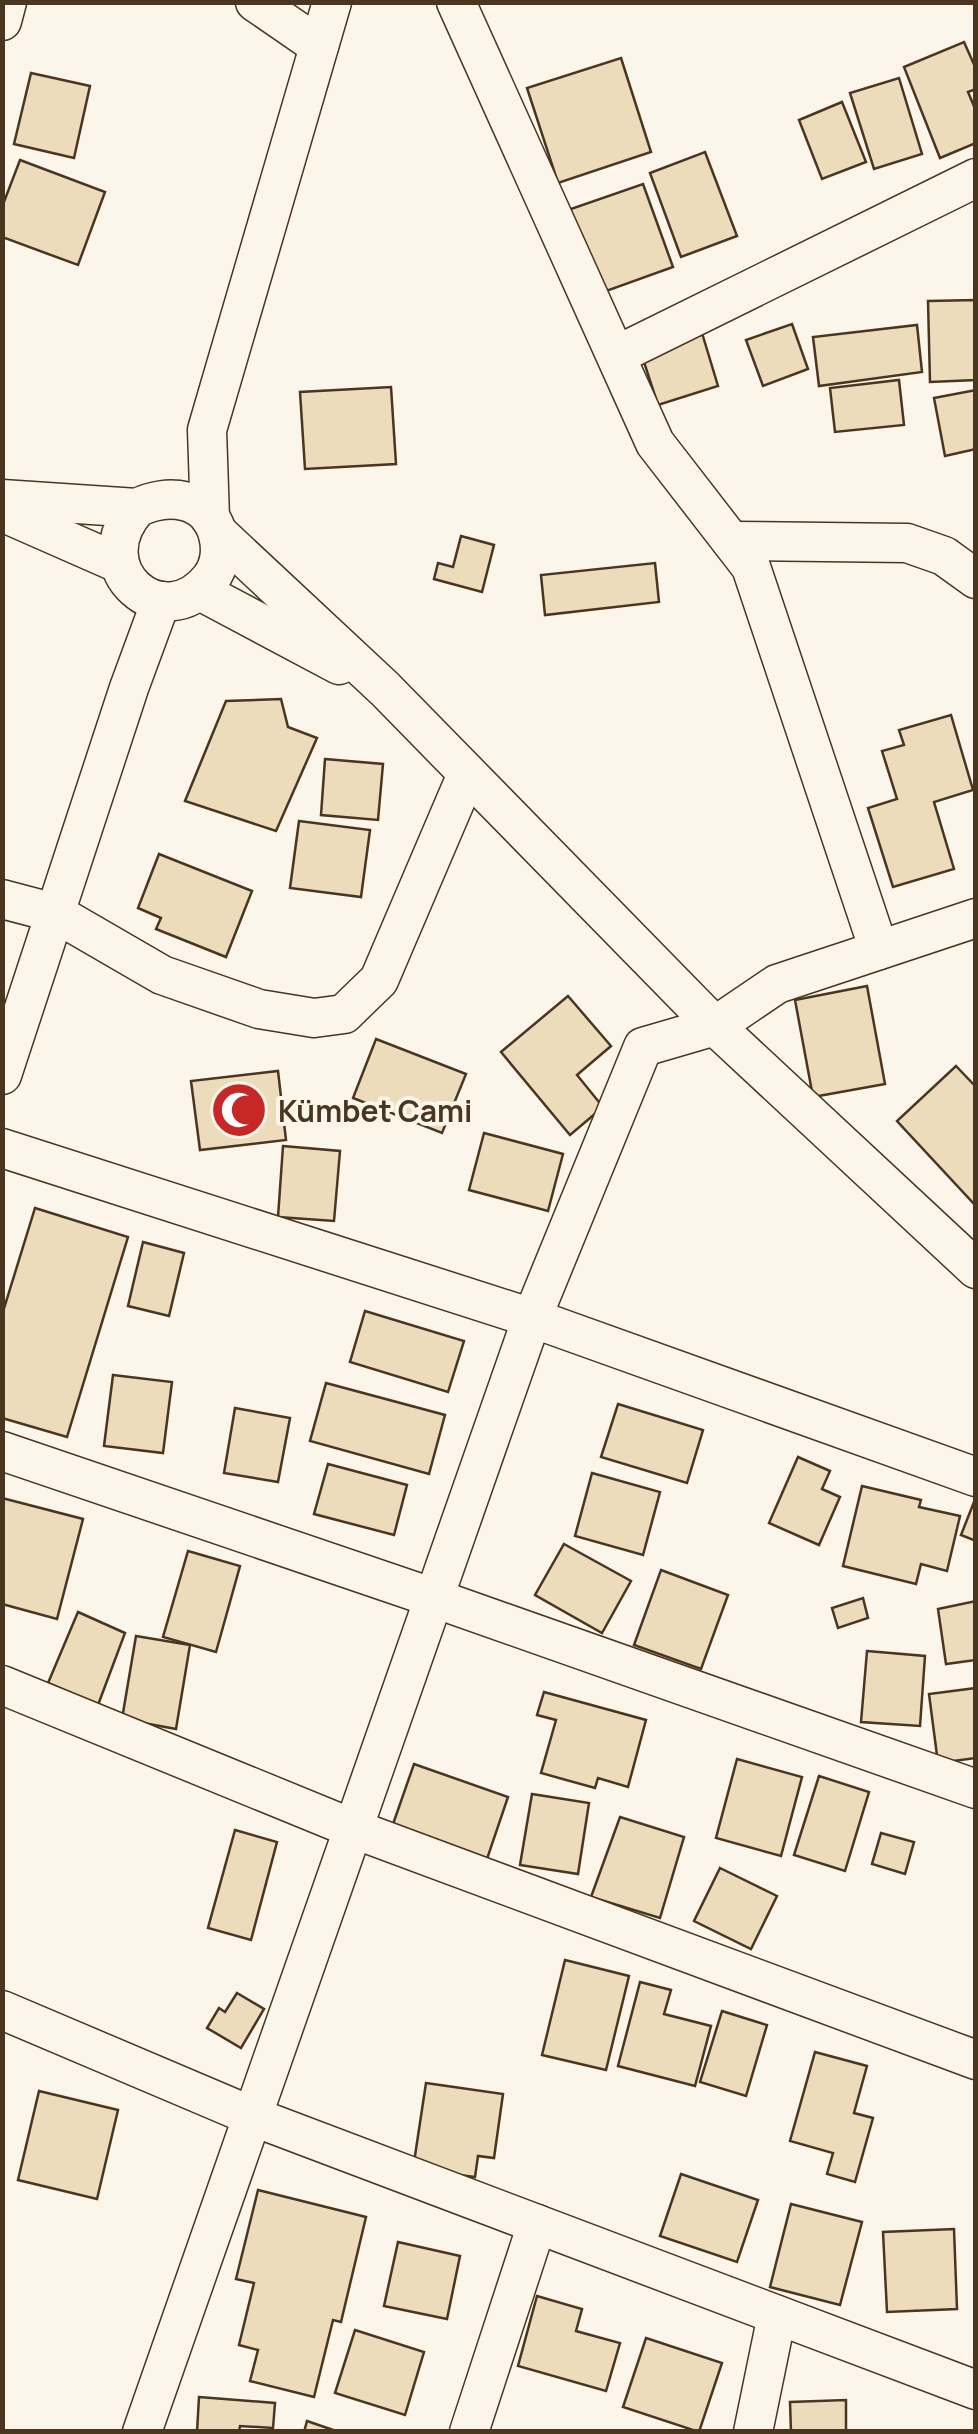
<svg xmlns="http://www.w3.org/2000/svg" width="978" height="2434" font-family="Manrope,sans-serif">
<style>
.building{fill:#ecdcbc;stroke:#4a3520;stroke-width:2.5}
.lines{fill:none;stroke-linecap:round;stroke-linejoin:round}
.minor-casing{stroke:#4a3520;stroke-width:41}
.minor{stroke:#fbf6e9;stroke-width:38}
.labels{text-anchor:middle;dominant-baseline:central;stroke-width:8;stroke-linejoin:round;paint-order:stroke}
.poi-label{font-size:30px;font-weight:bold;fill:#4a3520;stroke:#fbf6e9;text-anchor:start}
</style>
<rect width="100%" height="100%" fill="#fbf6e9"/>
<g class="building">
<polygon points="964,42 976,69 976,89 968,92 976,111 976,143 940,158 904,67"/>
<polygon points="621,58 651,152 558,183 527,88"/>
<polygon points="31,73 90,86 74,158 14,144"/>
<polygon points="899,78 922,154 874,169 850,93"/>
<polygon points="842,102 866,162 822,179 799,120"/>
<polygon points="705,152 737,236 681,257 650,173"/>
<polygon points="20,160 105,192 78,265 2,237 2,207"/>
<polygon points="643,184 673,267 598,294 568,210"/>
<polygon points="976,300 976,380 930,382 928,301"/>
<polygon points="792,324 808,369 763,386 746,340"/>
<polygon points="917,325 922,372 819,386 813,337"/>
<polygon points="702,333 718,386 658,405 641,353"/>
<polygon points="899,380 904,425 835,432 830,388"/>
<polygon points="391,387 396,464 305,469 300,392"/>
<polygon points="976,390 976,449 945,456 934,398"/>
<polygon points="461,536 494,545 482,592 434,579 438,563 453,567"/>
<polygon points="655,563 659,602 545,615 541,575"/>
<polygon points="281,699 288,727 317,738 276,831 185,801 226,701"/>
<polygon points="951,715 973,790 934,802 954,869 893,887 868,808 897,799 882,751 904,745 899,730"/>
<polygon points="325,759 383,764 378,820 321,815"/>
<polygon points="299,821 370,830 361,897 290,888"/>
<polygon points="159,854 252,891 226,957 156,929 161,918 138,908"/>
<polygon points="867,986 885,1084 813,1097 795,1000"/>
<polygon points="568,996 611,1046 577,1075 603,1107 570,1135 501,1052"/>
<polygon points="376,1039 466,1074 442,1133 353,1098"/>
<polygon points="956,1066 976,1087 976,1206 897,1121"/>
<polygon points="278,1071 286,1140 200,1150 191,1081"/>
<polygon points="484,1133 563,1154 548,1211 469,1190"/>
<polygon points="283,1146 340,1151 334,1221 278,1217"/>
<polygon points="35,1208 128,1237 67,1437 2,1418 2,1315"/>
<polygon points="143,1242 184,1253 169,1316 128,1306"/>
<polygon points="365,1311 464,1341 448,1392 350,1362"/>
<polygon points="113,1375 172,1382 163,1453 104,1446"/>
<polygon points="326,1383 445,1415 429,1474 310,1441"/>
<polygon points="618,1404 703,1430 687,1483 601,1457"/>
<polygon points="235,1408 290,1418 278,1482 224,1473"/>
<polygon points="798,1457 830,1471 822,1489 840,1497 819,1545 769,1523"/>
<polygon points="328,1464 407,1485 394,1535 314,1514"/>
<polygon points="592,1473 660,1492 643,1555 575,1536"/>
<polygon points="862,1486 921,1500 919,1507 960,1516 947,1571 921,1564 916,1584 843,1566"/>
<polygon points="2,1498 83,1519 57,1619 2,1604"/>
<polygon points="974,1502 976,1502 976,1541 961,1535"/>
<polygon points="564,1544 631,1581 602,1633 535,1595"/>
<polygon points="188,1551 240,1566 216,1652 163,1637"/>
<polygon points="661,1570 728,1595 701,1669 634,1645"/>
<polygon points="863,1598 868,1618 838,1628 832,1608"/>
<polygon points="976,1601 976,1660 946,1664 938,1609"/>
<polygon points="78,1612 125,1633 98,1705 48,1683"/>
<polygon points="136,1636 190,1645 176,1729 122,1719"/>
<polygon points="867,1651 925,1656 920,1726 861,1722"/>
<polygon points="976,1688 976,1758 938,1763 929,1694"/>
<polygon points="544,1692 646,1720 628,1787 598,1778 595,1788 541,1773 556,1720 537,1715"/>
<polygon points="737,1759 802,1777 781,1856 716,1838"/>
<polygon points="414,1764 508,1797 487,1859 392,1827"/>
<polygon points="819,1776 869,1792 845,1871 794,1855"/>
<polygon points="532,1794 589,1803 578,1874 520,1865"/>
<polygon points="620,1817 684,1837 660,1918 591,1897"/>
<polygon points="235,1830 277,1842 251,1940 208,1928"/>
<polygon points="881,1833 914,1842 905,1874 872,1864"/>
<polygon points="720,1868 777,1896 751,1949 694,1921"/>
<polygon points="565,1960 629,1976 606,2070 542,2055"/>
<polygon points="640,1982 671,1990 664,2014 711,2026 695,2086 618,2066"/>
<polygon points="237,1993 264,2009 241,2048 207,2028 219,2008 225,2012"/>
<polygon points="722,2011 767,2025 746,2096 700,2082"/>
<polygon points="815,2052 867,2066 854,2113 873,2118 855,2182 827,2174 833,2153 790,2141"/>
<polygon points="426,2083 503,2094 494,2158 478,2156 475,2177 413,2169"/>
<polygon points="39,2091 118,2110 97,2199 18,2180"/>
<polygon points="681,2174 758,2200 737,2262 660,2236"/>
<polygon points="258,2190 366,2217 341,2322 333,2320 314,2397 250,2381 258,2350 239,2345 254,2283 236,2279"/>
<polygon points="791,2204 862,2222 840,2305 770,2287"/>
<polygon points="954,2229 957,2309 887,2312 883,2232"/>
<polygon points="398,2242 460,2256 447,2319 384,2306"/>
<polygon points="537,2296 582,2309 576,2331 620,2343 606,2391 518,2366"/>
<polygon points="355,2330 424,2352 405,2415 335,2393"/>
<polygon points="646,2338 722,2363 699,2432 623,2407"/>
<polygon points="199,2397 275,2403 273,2428 240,2426 239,2432 197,2432"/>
<polygon points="846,2400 846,2432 791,2432 790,2402"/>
<polygon points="307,2421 339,2432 304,2432"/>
</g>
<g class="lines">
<g class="minor-casing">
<g id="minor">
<polyline points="255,2 319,46"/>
<polyline points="456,2 655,443 751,567 879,950"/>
<polyline points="2,21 7,2"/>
<polyline points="617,355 976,178"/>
<path d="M 2,499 L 137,508 C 167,493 208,496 218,535 C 222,550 220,567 210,579 C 163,638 82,569 137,508"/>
<polyline points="2,512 118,563"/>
<polyline points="210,518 207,430 332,2"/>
<polyline points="218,533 385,689 715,1026 976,1269"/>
<polyline points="731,541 907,543 944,556 976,579"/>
<polyline points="200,591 339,665"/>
<polyline points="2,899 55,913 162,975 259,1009 314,1018 344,1014 379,980 467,774"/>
<polyline points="2,1075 129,688 161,601"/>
<polyline points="2,1148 532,1318 976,1477"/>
<polyline points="2,1451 434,1598 976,1789"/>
<polyline points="2,1685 354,1829 976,2060"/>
<polyline points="2,2010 254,2117 976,2390"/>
<polyline points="142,2432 532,1318 643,1047 715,1026 777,984 976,918"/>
<polyline points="469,2432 537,2224"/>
<polyline points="753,2432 777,2315"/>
</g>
</g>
<use href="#minor" class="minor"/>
</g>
<defs>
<g id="mosque-disc" transform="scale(2.875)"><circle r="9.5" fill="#c62828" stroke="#fbf6e9"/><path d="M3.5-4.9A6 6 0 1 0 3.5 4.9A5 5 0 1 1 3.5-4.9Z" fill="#fff"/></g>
</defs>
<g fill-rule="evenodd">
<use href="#mosque-disc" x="239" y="1110"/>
</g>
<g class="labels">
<g class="poi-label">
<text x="278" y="1110">Kümbet Cami</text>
</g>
</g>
<rect width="978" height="2434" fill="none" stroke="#4a3520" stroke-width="10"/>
</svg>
